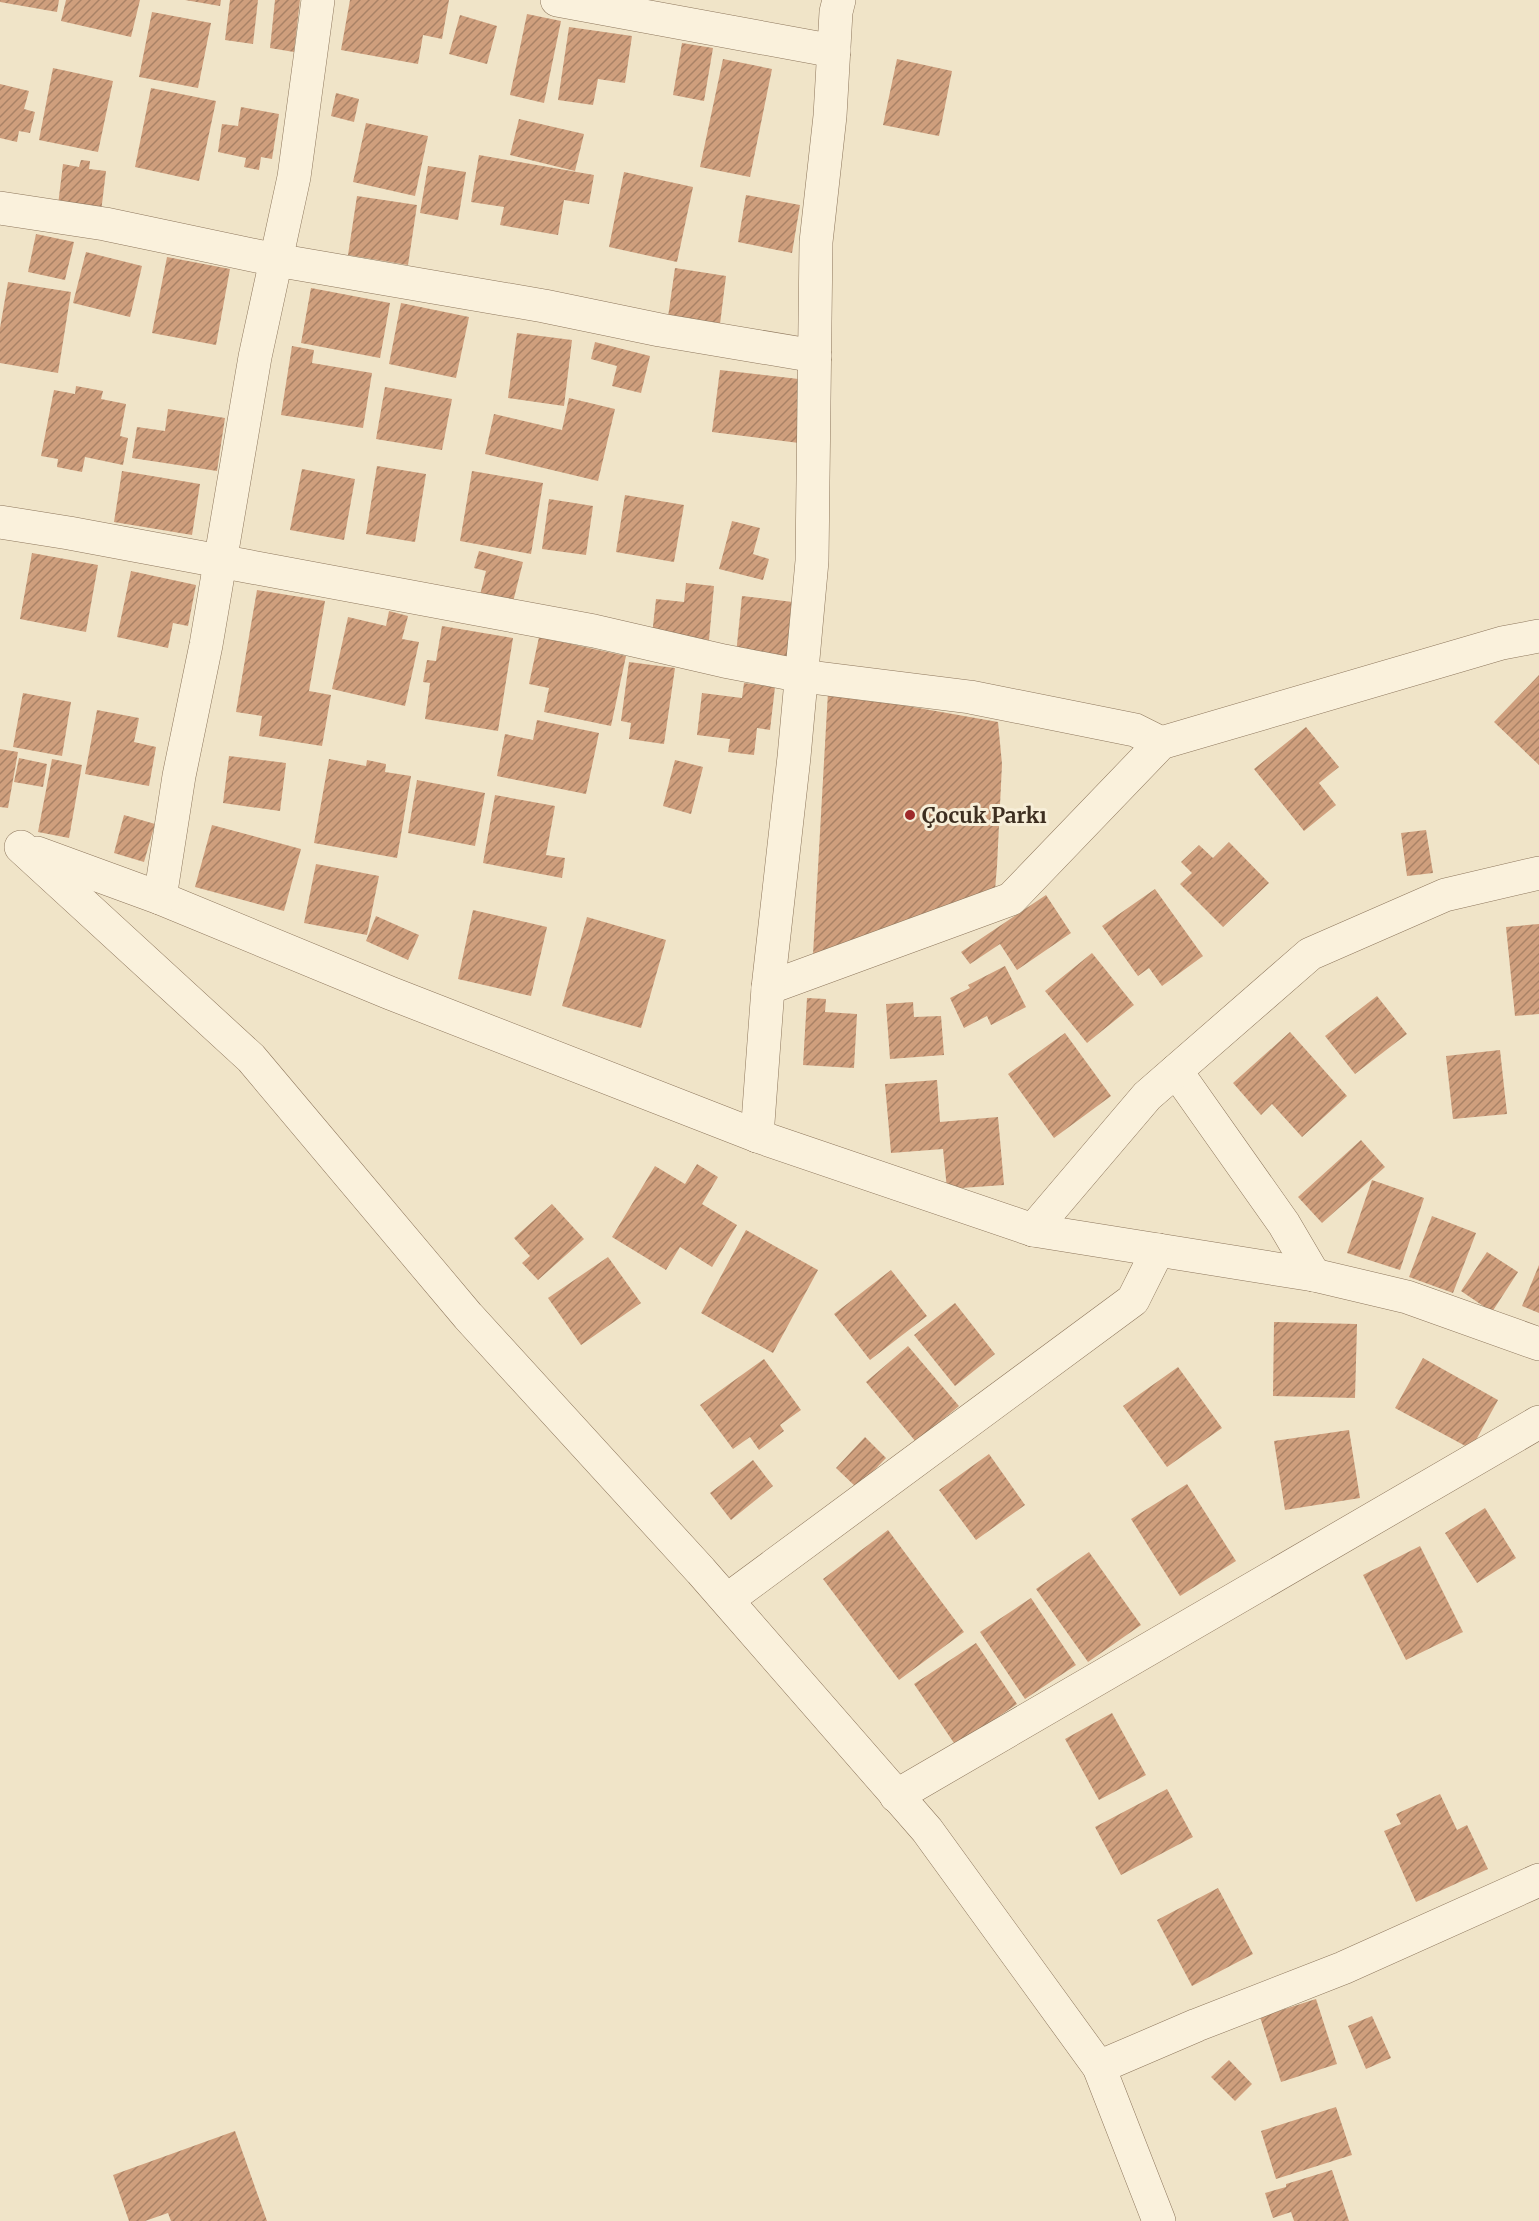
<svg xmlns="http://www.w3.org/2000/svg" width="1539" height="2221" font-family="Merriweather,serif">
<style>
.building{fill:url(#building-hatch)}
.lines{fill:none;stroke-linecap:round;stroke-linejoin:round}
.minor-casing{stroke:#8d765c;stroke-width:34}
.minor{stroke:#faf1dc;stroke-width:33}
.poi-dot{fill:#9e2a2b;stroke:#f7eed8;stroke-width:2}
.labels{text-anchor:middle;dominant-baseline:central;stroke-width:6;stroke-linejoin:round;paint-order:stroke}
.poi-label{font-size:21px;font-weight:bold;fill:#3d2e20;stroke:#f7eed8;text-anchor:start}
</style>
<defs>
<pattern id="building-hatch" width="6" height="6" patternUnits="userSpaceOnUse" patternTransform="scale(1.5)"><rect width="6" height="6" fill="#cf9f7d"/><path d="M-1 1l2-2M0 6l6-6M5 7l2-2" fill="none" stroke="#a98266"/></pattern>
</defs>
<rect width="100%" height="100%" fill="#f0e4c8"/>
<g class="building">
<polygon points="0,0 59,0 57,12 0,2"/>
<polygon points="66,0 140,0 131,37 61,21"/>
<polygon points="185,0 221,0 220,6"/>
<polygon points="230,0 258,0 253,44 225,40"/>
<polygon points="275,0 300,0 294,52 270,48"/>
<polygon points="350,0 449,0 442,39 423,35 418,64 341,50"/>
<polygon points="152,12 211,23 198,88 139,77"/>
<polygon points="527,14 561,21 544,103 510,95"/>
<polygon points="460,15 497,26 487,64 449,54"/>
<polygon points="569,27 632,36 625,83 598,79 593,105 558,100"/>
<polygon points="682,43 713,48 704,101 673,95"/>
<polygon points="723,59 772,69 750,177 700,167"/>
<polygon points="897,59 952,71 939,136 883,125"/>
<polygon points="53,68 113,81 98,152 39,140"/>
<polygon points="0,84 29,91 24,109 35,112 30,133 19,131 17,142 0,138"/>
<polygon points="151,88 216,101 199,181 135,167"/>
<polygon points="336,93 359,99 354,122 331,116"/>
<polygon points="241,107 279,114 272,159 261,157 259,170 244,167 246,158 218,152 222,124 238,126"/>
<polygon points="519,119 584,134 575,171 510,155"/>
<polygon points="366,123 428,136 415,196 353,182"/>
<polygon points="479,155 594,175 589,204 564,200 558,235 500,225 504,207 471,202"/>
<polygon points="81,160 90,161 89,169 106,171 101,212 58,205 63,164 79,167"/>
<polygon points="428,166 466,172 458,220 420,213"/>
<polygon points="624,172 693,187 677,262 609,247"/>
<polygon points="746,195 800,205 792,253 738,242"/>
<polygon points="357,196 417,205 408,265 348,255"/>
<polygon points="36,234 74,242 65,280 28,272"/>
<polygon points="86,252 142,266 130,317 73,303"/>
<polygon points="167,257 230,269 216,345 152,333"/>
<polygon points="675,268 726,276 719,332 667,324"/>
<polygon points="8,282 71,292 58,373 0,363 0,328"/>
<polygon points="311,288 390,303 380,358 301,343"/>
<polygon points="401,303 469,317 456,378 389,364"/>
<polygon points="517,333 572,340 564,406 508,398"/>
<polygon points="595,342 650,356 641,393 612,386 617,366 591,359"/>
<polygon points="292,346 314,350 312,363 372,373 363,428 281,415"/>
<polygon points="720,370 807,380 799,443 712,432"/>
<polygon points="76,386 103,391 101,399 126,404 120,436 128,438 123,465 85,457 82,472 57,467 58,459 41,456 54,390 75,394"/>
<polygon points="385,387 452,399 442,450 376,439"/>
<polygon points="569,398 615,409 598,481 485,454 494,414 562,430"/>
<polygon points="168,409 225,418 217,471 132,458 137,427 165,431"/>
<polygon points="377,466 426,474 415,542 366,534"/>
<polygon points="302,469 355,479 344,540 290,530"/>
<polygon points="122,471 200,484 192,535 114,522"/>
<polygon points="472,471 543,483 531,554 460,541"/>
<polygon points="625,495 684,505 674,562 616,552"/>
<polygon points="549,499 593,506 586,555 542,549"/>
<polygon points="732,521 760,528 753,554 769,559 763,580 719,569"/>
<polygon points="479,551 523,562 513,602 480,595 486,571 474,568"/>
<polygon points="32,553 98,565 86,632 20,619"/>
<polygon points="131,571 196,585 188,626 173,623 168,648 117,637"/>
<polygon points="686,583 714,586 709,640 652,635 656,599 684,602"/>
<polygon points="257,590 325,601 309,691 331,695 322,746 259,736 262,716 236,712"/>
<polygon points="742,596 801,603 795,660 736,654"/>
<polygon points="389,611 408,616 402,639 419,642 405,706 332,689 348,617 386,626"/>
<polygon points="442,626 513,638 498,731 425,719 430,683 423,682 427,660 436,661"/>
<polygon points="539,637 626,656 611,726 544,712 549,688 529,684"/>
<polygon points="629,662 675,668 664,744 629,739 631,723 621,721"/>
<polygon points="1539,675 1539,765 1494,722"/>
<polygon points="744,683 775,687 770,730 757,728 754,755 728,752 730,739 697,735 702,693 742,698"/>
<polygon points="828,692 998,722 1002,764 997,866 995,890 813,955"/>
<polygon points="23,693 71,702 62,756 13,747"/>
<polygon points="97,710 139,718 134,742 156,747 149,786 85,774"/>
<polygon points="537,720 599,733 586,794 497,776 505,734 533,740"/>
<polygon points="1306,727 1339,767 1319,783 1336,805 1304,831 1254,769"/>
<polygon points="0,749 18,752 8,808 0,807"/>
<polygon points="229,756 286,763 280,811 223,803"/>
<polygon points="19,758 47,764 43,787 14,782"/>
<polygon points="52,759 82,765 69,838 38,832"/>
<polygon points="329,759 366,766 367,760 386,764 385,772 411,776 397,858 314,843"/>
<polygon points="675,760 703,767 691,814 663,806"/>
<polygon points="417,780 485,793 475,846 408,833"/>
<polygon points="495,795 555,806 546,855 565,858 562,878 483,863"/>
<polygon points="124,815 155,824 144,862 114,853"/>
<polygon points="212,825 301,849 284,911 195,887"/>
<polygon points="1426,830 1433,873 1407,876 1401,833"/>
<polygon points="1229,842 1269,883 1223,927 1180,884 1192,873 1181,862 1199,845 1213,858"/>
<polygon points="316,864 379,876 367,935 304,923"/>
<polygon points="1155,889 1203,956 1162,986 1149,968 1138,976 1102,926"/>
<polygon points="1046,895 1071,933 1017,970 1000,944 970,964 961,952"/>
<polygon points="473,910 547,927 531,996 458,979"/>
<polygon points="376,916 419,935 408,960 366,941"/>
<polygon points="587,917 666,940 641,1028 562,1006"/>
<polygon points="1539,924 1539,1014 1515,1016 1506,927"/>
<polygon points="1092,953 1134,1005 1087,1043 1045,991"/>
<polygon points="1005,966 1026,1007 991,1025 987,1016 964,1028 950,998 970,988 968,985"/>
<polygon points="1377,996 1407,1034 1355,1074 1325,1036"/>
<polygon points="807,998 826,999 825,1012 857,1014 854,1068 803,1065"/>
<polygon points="913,1002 914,1017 941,1016 944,1055 890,1059 886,1004"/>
<polygon points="1290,1032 1347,1096 1302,1137 1272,1104 1261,1115 1233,1083"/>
<polygon points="1065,1033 1111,1096 1054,1138 1008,1074"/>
<polygon points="1500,1050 1507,1114 1453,1119 1446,1056"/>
<polygon points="937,1080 940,1122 998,1117 1004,1185 947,1189 943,1149 891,1153 885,1084"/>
<polygon points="1361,1140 1385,1167 1322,1223 1298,1197"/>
<polygon points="697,1164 718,1177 702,1204 737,1225 712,1267 680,1247 666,1270 612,1237 655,1166 685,1184"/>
<polygon points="1372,1180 1424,1198 1400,1270 1347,1253"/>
<polygon points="552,1204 584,1239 538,1280 522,1263 530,1256 514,1238"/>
<polygon points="1432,1216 1476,1233 1453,1293 1409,1277"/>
<polygon points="746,1230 818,1270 773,1353 701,1313"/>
<polygon points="1487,1252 1518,1272 1492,1312 1461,1291"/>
<polygon points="608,1257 641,1303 581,1345 548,1298"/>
<polygon points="1539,1265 1539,1313 1522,1306"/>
<polygon points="891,1270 927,1316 870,1360 834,1314"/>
<polygon points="955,1303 995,1354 955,1386 914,1335"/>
<polygon points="1274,1322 1357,1324 1355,1398 1273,1396"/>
<polygon points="908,1346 959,1406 916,1442 866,1382"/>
<polygon points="1423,1358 1498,1400 1471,1449 1395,1408"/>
<polygon points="764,1359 801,1410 780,1425 784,1431 759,1450 750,1437 733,1449 700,1405"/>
<polygon points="1178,1367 1222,1428 1167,1467 1123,1406"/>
<polygon points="1349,1430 1360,1498 1285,1510 1274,1441"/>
<polygon points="865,1437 886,1458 857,1488 836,1468"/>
<polygon points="989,1454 1025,1505 976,1540 939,1490"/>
<polygon points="753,1460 773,1486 731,1520 710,1493"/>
<polygon points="1187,1484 1236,1561 1180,1596 1131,1519"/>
<polygon points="1485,1508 1516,1558 1477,1583 1445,1533"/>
<polygon points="888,1530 964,1632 899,1680 823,1579"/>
<polygon points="1420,1546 1463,1632 1406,1660 1363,1575"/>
<polygon points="1089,1552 1141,1625 1088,1662 1036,1589"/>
<polygon points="1031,1598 1076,1665 1025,1699 980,1632"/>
<polygon points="976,1643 1017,1704 956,1746 914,1684"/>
<polygon points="1112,1713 1146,1775 1099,1800 1065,1739"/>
<polygon points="1167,1789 1193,1837 1121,1875 1095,1827"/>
<polygon points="1440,1794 1457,1830 1467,1825 1488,1869 1416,1902 1384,1831 1401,1824 1396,1814"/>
<polygon points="1218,1888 1253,1954 1192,1986 1157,1920"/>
<polygon points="1316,1999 1337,2064 1281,2082 1260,2017"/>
<polygon points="1372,2016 1391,2058 1366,2069 1348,2026"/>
<polygon points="1229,2060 1252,2084 1235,2101 1211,2077"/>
<polygon points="1336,2107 1352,2155 1276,2179 1261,2131"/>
<polygon points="235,2131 267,2221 171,2221 168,2213 145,2221 129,2221 113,2175"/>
<polygon points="1332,2170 1349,2221 1294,2221 1291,2212 1273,2218 1265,2193 1286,2187 1286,2184"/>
</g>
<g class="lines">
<g class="minor-casing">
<g id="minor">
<polyline points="557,0 834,51"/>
<polyline points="0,208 105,224 276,260 544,306 660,330 815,356"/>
<polyline points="0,522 69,533 594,631 724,661 802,676 970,697 1135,730 1161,743"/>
<polyline points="21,847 251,1058 468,1316 701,1571 927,1830 1099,2067 1159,2221"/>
<polyline points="37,853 160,898 390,993 757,1136 1033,1230 1314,1275 1407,1297 1539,1344"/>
<polyline points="160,898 179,776 206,645 255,357 294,177 318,0"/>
<polyline points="768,988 1011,899 1161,743 1502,643 1539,636"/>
<polyline points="1176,1071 1284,1224 1314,1275"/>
<polyline points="757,1136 768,988 794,757 812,561 816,242 830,116 836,12 839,0"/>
<polyline points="1033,1230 1147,1096 1310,954 1445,895 1539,873"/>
<polyline points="727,1600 1133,1300 1158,1250"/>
<polyline points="896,1796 1539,1422"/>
<polyline points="1099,2067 1197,2025 1343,1968 1539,1880"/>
</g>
</g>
<use href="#minor" class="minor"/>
</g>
<circle class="poi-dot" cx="910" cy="815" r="6"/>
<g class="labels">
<g class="poi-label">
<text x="922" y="815">Çocuk Parkı</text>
</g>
</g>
</svg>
